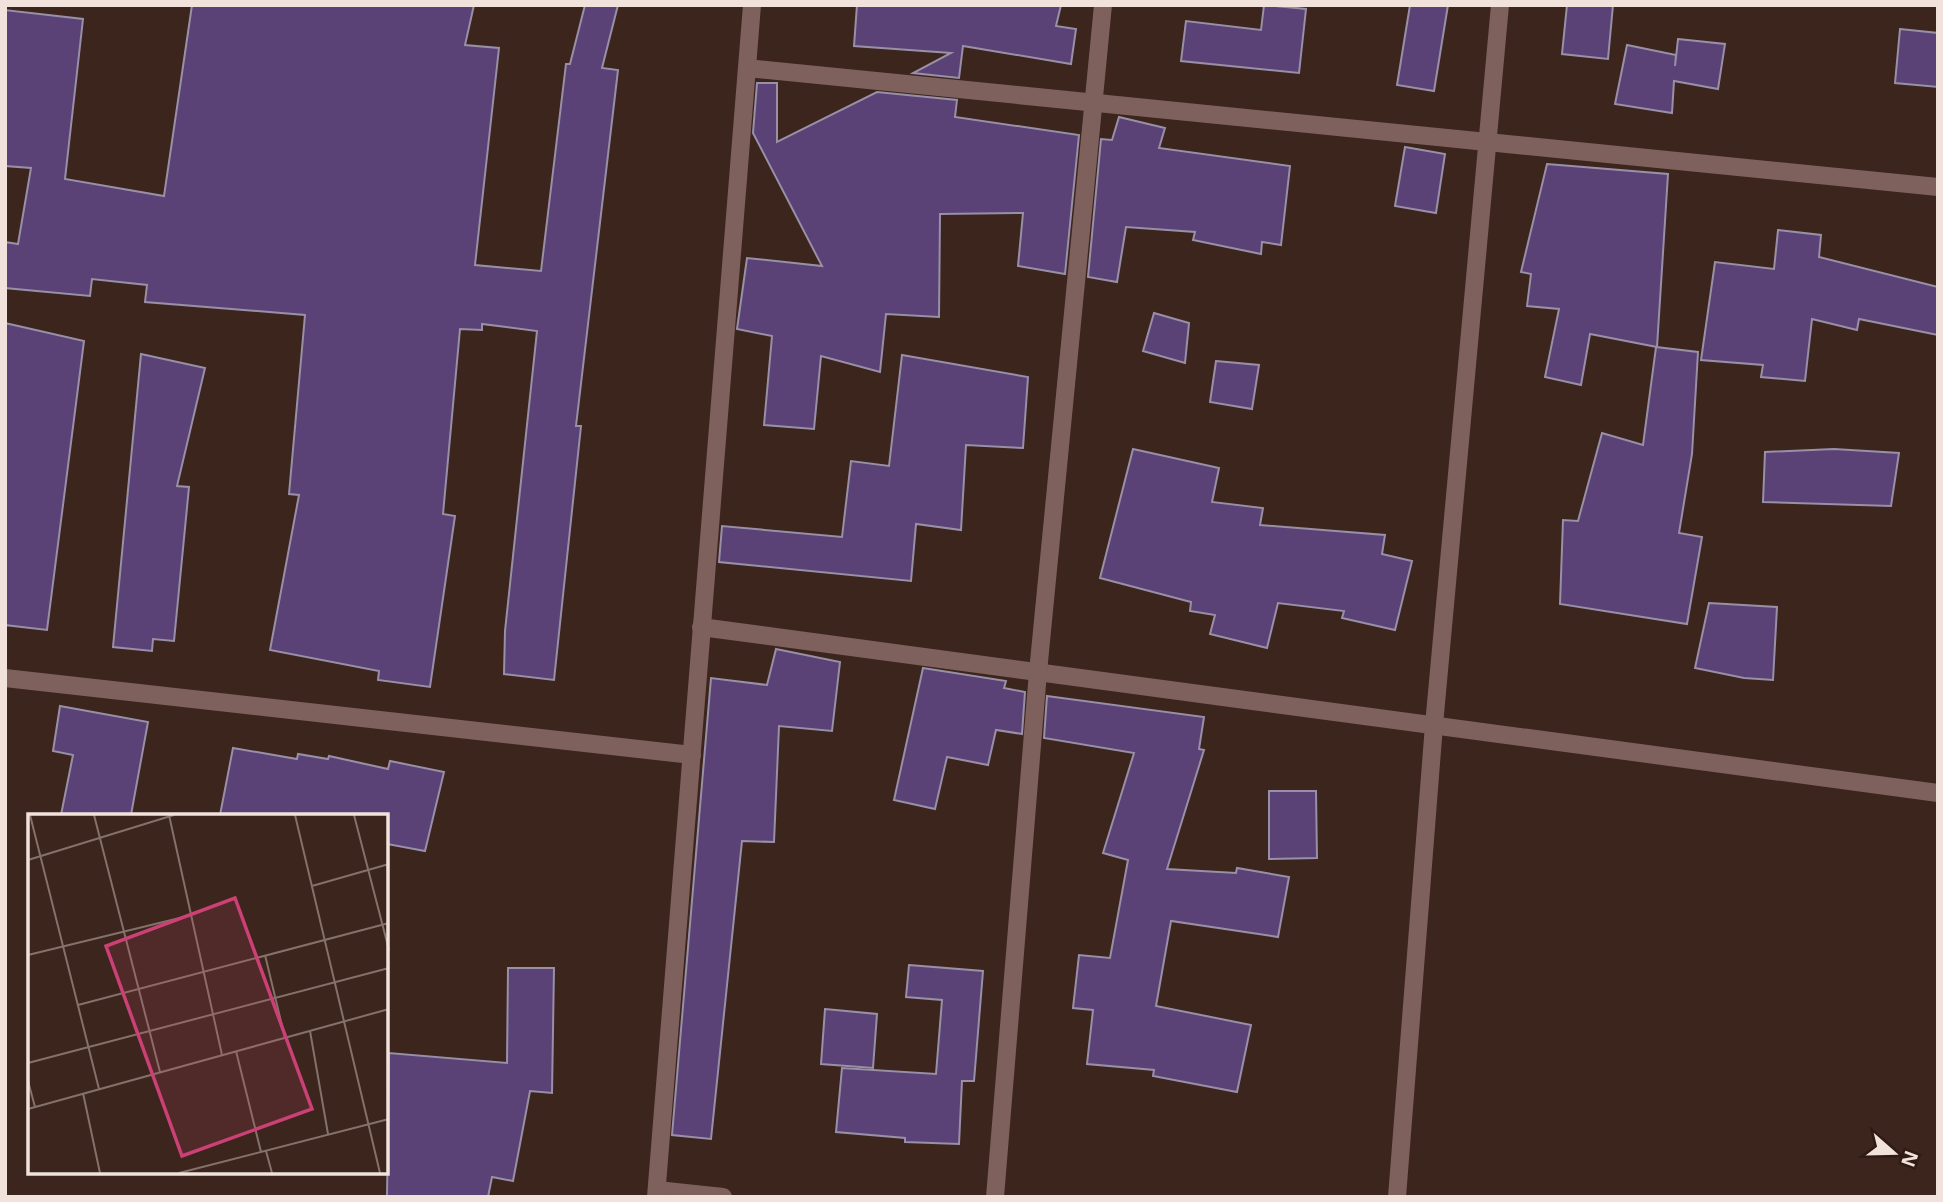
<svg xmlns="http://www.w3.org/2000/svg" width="1943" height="1202" font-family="'Open Sans',sans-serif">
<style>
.building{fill:#5a4276;stroke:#998fa7;stroke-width:2}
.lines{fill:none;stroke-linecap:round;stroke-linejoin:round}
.minor{stroke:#7e605d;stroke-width:18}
.inset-road{fill:none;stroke:#847169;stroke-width:2}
.view{fill:#cb4075;fill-opacity:0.15;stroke:#cb4075;stroke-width:3.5}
.inset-edge{fill:none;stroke:#f1e2dc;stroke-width:3.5}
</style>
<rect width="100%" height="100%" fill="#3b251d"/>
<g class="building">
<polygon points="192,5 474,5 465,45 499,48 475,265 541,271 566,64 570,64 585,5 618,5 602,68 618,70 576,426 581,426 554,680 504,674 505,631 537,331 482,324 482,330 460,329 443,514 455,516 430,687 378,680 379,671 270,650 299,495 289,494 305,315 145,302 147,285 92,279 90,296 5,288 5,242 18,244 31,168 5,166 5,10 83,19 65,179 164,196"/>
<polygon points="857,5 1061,5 1056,26 1076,29 1071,64 963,46 959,78 913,73 951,53 854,46"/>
<polygon points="1264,5 1306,9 1299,73 1181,61 1186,21 1261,30"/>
<polygon points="1410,5 1448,5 1434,91 1397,85"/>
<polygon points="1567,5 1613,5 1608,59 1562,54"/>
<polygon points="1900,29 1938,33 1938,87 1895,83"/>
<polygon points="1678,39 1725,44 1718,89 1674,81 1672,113 1615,104 1627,45 1676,55 1675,66"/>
<polygon points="757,83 777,83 777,142 877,92 957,100 955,117 1079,135 1065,274 1018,266 1023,213 940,214 939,317 886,314 880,372 821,356 814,429 764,425 772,336 737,329 747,258 822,266 753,133"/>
<polygon points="1119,117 1165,128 1159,148 1290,166 1281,245 1262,242 1261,254 1193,240 1195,232 1126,227 1117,282 1088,277 1101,139 1112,140"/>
<polygon points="1405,147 1445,154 1436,213 1395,206"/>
<polygon points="1547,164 1668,174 1657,347 1590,334 1581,385 1545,377 1559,309 1527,306 1531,274 1521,272"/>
<polygon points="1778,230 1821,235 1819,257 1938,287 1938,335 1859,319 1857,330 1812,319 1805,381 1761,377 1763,365 1701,360 1715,262 1774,269"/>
<polygon points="1154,313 1189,323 1185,363 1143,351"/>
<polygon points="5,323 84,341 47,630 5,625"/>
<polygon points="1656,347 1698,352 1692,454 1679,533 1702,537 1687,624 1560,604 1563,520 1578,521 1602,433 1643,445"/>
<polygon points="141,354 205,368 177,486 189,487 174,641 153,639 152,651 113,647"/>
<polygon points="902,355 1028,377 1023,448 966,445 961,530 916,524 911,581 719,562 722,526 842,537 851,461 889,466"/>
<polygon points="1216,361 1259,365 1252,409 1210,402"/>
<polygon points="1133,449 1219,468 1212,502 1263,508 1260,525 1385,535 1382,554 1412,561 1395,630 1342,618 1344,611 1278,603 1267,648 1210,634 1215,615 1190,611 1191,602 1100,578"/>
<polygon points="1834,449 1899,453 1891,506 1763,502 1765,452"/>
<polygon points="1709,603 1777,607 1773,680 1744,678 1695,668"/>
<polygon points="776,649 840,662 832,731 779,726 774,842 742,841 711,1139 672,1135 711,678 767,685"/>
<polygon points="923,668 1006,681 1004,688 1025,692 1022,734 996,730 988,765 947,757 935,809 894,800"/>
<polygon points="1047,696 1204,717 1199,749 1204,750 1167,869 1236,873 1237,868 1289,877 1278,937 1171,921 1156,1006 1251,1025 1237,1092 1153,1076 1154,1070 1087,1064 1093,1010 1073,1008 1079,955 1110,958 1128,860 1103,853 1134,753 1044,738"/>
<polygon points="60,706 148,722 131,815 61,815 73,755 53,751"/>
<polygon points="233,748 297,759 298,754 328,759 329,756 388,769 390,761 444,772 425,851 387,844 387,815 220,815"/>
<polygon points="1269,791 1316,791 1317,858 1269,859"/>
<polygon points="909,965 983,971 974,1081 962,1081 959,1144 905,1142 905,1138 836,1132 842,1068 936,1074 942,1000 906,997"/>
<polygon points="508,968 554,968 552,1093 530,1091 513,1181 492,1177 488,1197 387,1197 389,1053 507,1063"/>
<polygon points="825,1009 877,1014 873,1068 821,1064"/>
</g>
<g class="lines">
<g class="minor">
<polyline points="747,68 1938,187"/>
<polyline points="701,627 1938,793"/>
<polyline points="5,678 692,755"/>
<polyline points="657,1190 723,1197"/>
<polyline points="656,1197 752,5"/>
<polyline points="995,1197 1038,672 1103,5"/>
<polyline points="1397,1197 1434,725 1500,5"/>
</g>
</g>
<g transform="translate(28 814)">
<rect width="360" height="360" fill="#3b251d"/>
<path class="inset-road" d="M 2,1 L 71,275M 66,1 L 132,258M 141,1 L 194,241M 267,1 L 352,359M 326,1 L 361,136M 0,46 L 146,1M 284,72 L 361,50M 0,141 L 164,101M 237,141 L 257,224M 50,191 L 361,109M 282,217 L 300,320M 208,237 L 233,338M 0,249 L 361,154M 0,267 L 7,293M 55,279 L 72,359M 0,295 L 361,195M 238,337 L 244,359M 151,359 L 361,305"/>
<path class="view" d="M 207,84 L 284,295 L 154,342 L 78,132 Z"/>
<rect width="360" height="360" class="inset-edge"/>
</g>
<rect width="1943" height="1202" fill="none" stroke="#f1e2dc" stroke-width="14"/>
<g transform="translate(1894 1153) rotate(110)" stroke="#301b14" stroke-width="5" paint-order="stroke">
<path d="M0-5L12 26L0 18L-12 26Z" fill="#f1e2dc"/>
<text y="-10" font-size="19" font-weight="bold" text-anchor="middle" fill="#f1e2dc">N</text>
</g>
</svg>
